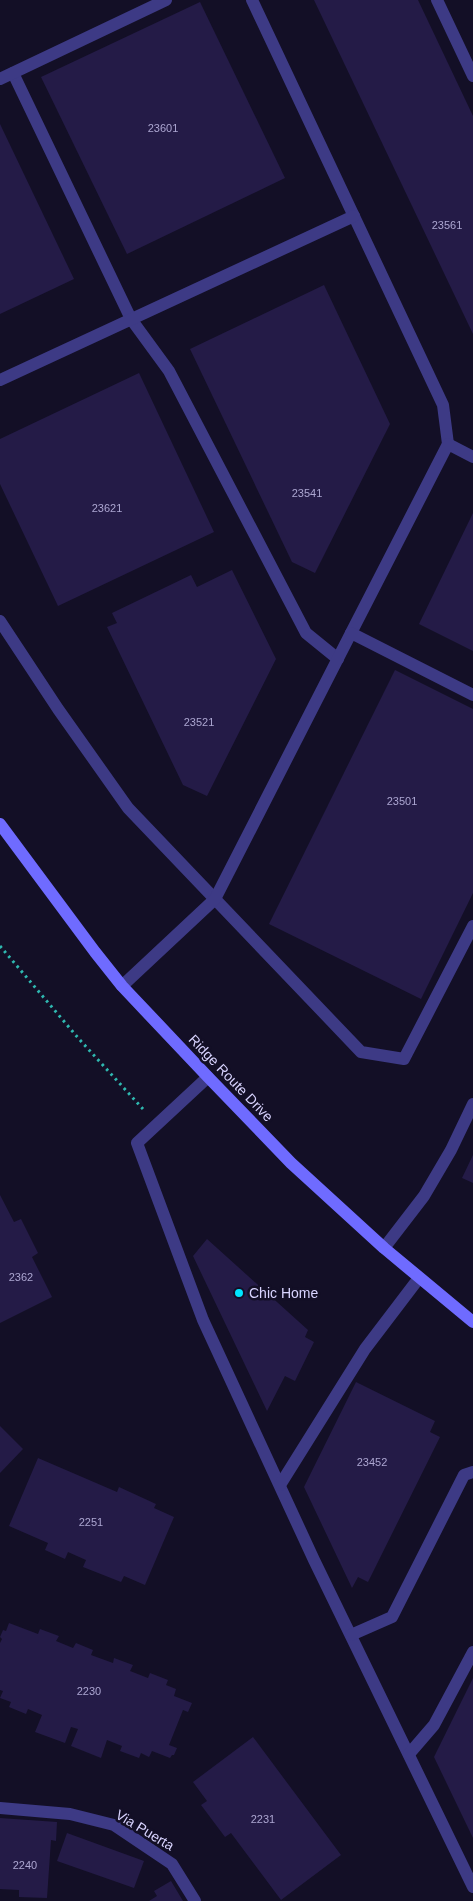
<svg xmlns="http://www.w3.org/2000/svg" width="473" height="1901" font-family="Helvetica,sans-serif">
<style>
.building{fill:#241b47}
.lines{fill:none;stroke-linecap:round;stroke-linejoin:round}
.path{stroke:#2fb8b0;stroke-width:3;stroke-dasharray:2.5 4;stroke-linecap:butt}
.lane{stroke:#3d3a85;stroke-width:12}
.street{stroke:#3d3a85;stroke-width:12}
.secondary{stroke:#6f6bff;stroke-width:12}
.poi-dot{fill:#00e5ff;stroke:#130f26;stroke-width:2}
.labels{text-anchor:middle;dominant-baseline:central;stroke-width:5;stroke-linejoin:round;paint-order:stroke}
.number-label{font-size:11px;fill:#aca6d1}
.street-label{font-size:14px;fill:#d9d4ff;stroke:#130f26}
.poi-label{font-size:14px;fill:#d9d4ff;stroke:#130f26;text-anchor:start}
</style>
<rect width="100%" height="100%" fill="#130f26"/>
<g class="building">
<polygon points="314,0 418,0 473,116 473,334"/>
<polygon points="200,2 285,178 127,254 41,77"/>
<polygon points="0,124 74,279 0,314"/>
<polygon points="324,285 390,424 315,573 292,562 190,349"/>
<polygon points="139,373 214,532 58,606 0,484 0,439"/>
<polygon points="473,513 473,651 419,624"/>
<polygon points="232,570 276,659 207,796 183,785 107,627 117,623 112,613 191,575 197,587"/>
<polygon points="395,670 473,709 473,893 421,999 269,924"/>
<polygon points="473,1155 473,1183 462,1178"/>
<polygon points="0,1195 14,1222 21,1219 38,1253 32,1257 52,1297 0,1323"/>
<polygon points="207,1239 308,1330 305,1337 314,1342 295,1381 285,1376 267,1411 193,1256"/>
<polygon points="356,1382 435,1421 430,1432 440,1437 368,1582 358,1577 352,1588 304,1487"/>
<polygon points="0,1426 23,1449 0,1473"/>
<polygon points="38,1458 117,1492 119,1487 156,1504 154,1508 174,1517 145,1585 124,1576 121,1582 83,1567 86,1560 68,1552 65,1559 45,1550 48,1543 9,1526"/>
<polygon points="9,1623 38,1634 40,1629 59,1636 56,1641 73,1648 76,1643 93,1650 91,1655 113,1663 114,1658 133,1665 130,1671 148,1678 150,1673 168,1680 166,1685 176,1689 174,1696 192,1703 188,1712 183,1710 169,1745 177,1748 174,1755 172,1755 170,1758 152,1751 149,1757 141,1753 139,1758 120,1751 122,1746 107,1740 101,1758 71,1746 78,1729 71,1727 65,1743 35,1732 42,1715 28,1709 26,1714 9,1707 11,1702 0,1698 3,1691 0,1690 0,1643 2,1639 0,1637 3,1630 6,1631"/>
<polygon points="473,1678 473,1838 434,1757"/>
<polygon points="253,1737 341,1855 281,1900 231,1833 225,1837 201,1805 207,1801 193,1782"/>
<polygon points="0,1818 57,1822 56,1841 51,1840 47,1898 19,1897 19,1890 0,1889"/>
<polygon points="67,1833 144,1861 134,1888 57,1861"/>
<polygon points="171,1881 183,1901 149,1901 157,1896 154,1891"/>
</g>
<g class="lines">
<polyline class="path" points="0,946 79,1039 143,1109"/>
<g class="lane">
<polyline points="252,0 443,405 448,444"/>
<polyline points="437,0 473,76"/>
<polyline points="13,73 131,319 169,371 306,633 338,659"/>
<polyline points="0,79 166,0"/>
<polyline points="0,380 354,216"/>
<polyline points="0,621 58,709 128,808 361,1052 404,1059 473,926"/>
<polyline points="351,633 448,444 473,457"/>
<polyline points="122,986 215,899 351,633 473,695"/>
<polyline points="208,1077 137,1143 203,1320 314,1560 473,1887"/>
<polyline points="384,1248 424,1196 451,1150 473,1104"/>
<polyline points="280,1485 365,1349 419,1278"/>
<polyline points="351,1635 392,1617 464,1475 473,1472"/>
<polyline points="409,1754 434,1725 473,1652"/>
</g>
<polyline class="street" points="0,1808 70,1814 114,1825 172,1864 195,1901"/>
<polyline class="secondary" points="0,824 95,952 122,986 208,1077 291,1163 384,1248 473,1322"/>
</g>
<circle class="poi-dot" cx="239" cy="1293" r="5"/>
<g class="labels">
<g class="number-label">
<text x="163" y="128">23601</text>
<text x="447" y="225">23561</text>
<text x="307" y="493">23541</text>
<text x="107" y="508">23621</text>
<text x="199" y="722">23521</text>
<text x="402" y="801">23501</text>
<text x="21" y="1277">2362</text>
<text x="372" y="1462">23452</text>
<text x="91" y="1522">2251</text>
<text x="89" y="1691">2230</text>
<text x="263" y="1819">2231</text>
<text x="25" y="1865">2240</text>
</g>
<g class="street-label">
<text transform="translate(231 1078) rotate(46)">Ridge Route Drive</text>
<text transform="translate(145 1830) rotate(31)">Via Puerta</text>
</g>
<g class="poi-label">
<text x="249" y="1293">Chic Home</text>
</g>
</g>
</svg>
